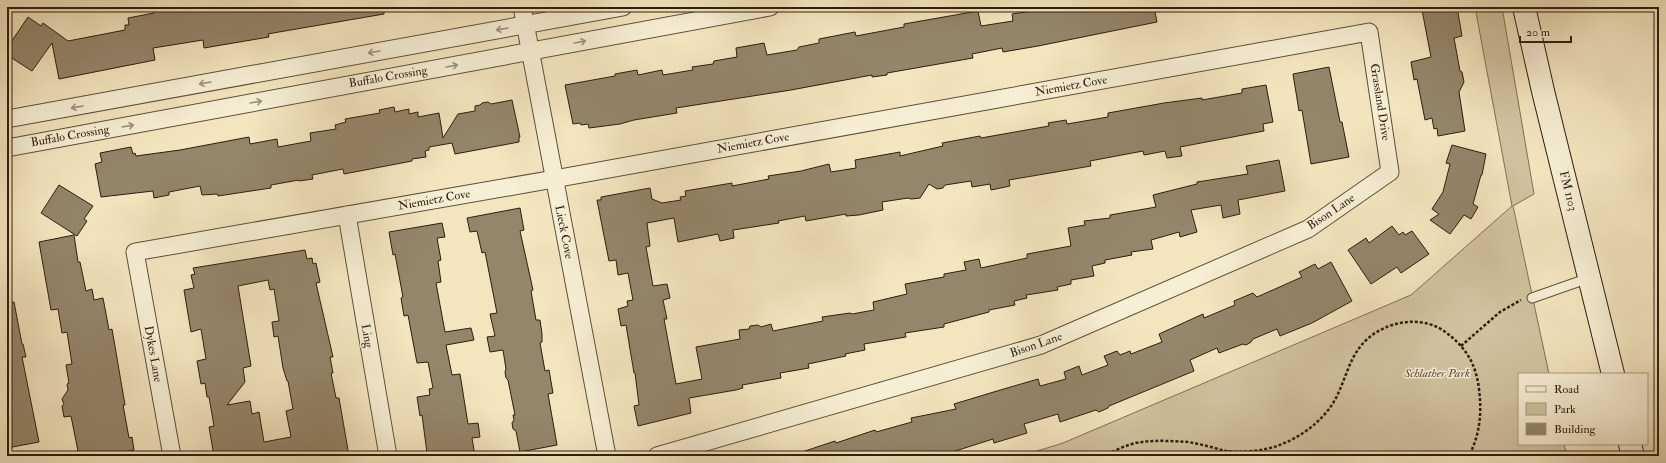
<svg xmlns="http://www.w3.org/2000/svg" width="1666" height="463" font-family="'IM FELL Double Pica',serif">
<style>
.green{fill:#d1c4a1;stroke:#7e7158}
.building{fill:#93866b;stroke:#2c1e0f;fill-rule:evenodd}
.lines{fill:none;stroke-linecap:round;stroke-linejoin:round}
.service-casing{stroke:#5e503b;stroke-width:11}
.minor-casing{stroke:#5e503b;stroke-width:19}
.secondary-casing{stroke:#2c1e0f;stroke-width:24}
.path{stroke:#2c1e0f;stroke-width:2.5;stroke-dasharray:3 2;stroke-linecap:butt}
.service{stroke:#f7efd5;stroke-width:9}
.minor{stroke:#f7efd5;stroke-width:17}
.secondary{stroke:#f7efd5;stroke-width:22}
.oneway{stroke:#9c917c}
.labels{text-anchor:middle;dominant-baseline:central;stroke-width:3;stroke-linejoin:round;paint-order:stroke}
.street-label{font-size:12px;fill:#2c1e0f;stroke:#f7efd5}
.park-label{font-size:12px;font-style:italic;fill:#5e503b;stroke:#f7efd5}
</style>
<rect width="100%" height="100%" fill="#f3e6bf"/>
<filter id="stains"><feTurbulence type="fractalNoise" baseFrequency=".005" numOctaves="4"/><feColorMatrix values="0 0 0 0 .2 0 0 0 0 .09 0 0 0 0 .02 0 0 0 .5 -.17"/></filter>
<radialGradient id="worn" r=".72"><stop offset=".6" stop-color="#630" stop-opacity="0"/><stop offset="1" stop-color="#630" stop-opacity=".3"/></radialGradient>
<polygon class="green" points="1475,7 1502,7 1534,194 1513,206 1549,374 1519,374 1519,444 1564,444 1567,456 1021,456 1063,443 1411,295 1512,206"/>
<g class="building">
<polygon points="160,7 384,7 384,14 279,32 268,34 269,37 204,48 203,40 153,48 155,60 59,79 52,43 32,71 7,55 7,48 28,17 41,26 43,23 68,41 125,30 125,25 129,25 128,18 154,13 153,8"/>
<polygon points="1031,7 1154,7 1157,22 1038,46 1003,52 1002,48 972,54 973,58 887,73 887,75 872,77 872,75 791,90 676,108 677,113 634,120 620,124 589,128 588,124 581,125 580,123 573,124 565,85 615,76 615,74 637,70 638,75 662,70 663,75 693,70 692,67 713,64 714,61 737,57 736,48 764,43 767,55 797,50 799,47 819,43 819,39 855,32 856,36 904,27 904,24 978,11 981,26 1013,21 1012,14 1032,11"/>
<polygon points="1438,7 1457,7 1462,36 1454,38 1460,71 1462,72 1464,82 1459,92 1465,131 1438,136 1437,128 1434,129 1432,118 1425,120 1417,79 1414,80 1411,62 1431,57 1422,10"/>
<polygon points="1329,67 1340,122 1342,122 1349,157 1311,164 1302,110 1299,111 1293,74"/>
<polygon points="1266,85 1273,122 1263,124 1264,131 1180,147 1182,156 1167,158 1165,151 1144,155 1143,151 1090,161 1091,166 1009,180 1010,186 991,190 990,184 972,187 971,181 945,185 943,188 937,189 929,184 920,198 911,199 908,198 882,202 883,210 859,215 846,216 846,214 806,221 805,216 778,221 779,223 733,230 734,238 720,241 718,234 678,242 674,218 647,223 650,246 646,247 653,286 667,284 670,298 663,300 667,319 664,319 676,384 702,379 696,347 740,339 739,330 749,329 750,326 758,325 761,327 771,324 773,331 823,321 822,317 850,313 852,314 874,310 873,302 907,294 905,284 944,277 944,274 966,270 964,262 979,259 981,268 1027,258 1027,254 1071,246 1068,228 1085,225 1084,221 1110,218 1110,215 1156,207 1153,195 1197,184 1197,182 1248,174 1246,166 1279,160 1285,191 1238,200 1240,214 1223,218 1221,205 1191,210 1197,232 1180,237 1179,232 1151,240 1153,249 1131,252 1132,255 1105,260 1105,263 1092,266 1094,276 1071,280 1071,284 1057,287 1058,290 1026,295 1027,298 1014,301 1015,305 989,310 989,312 944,324 944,327 905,333 906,337 864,344 865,350 845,354 846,356 808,364 809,368 780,373 781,378 742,385 743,388 736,390 689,398 691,413 638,426 634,406 639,405 635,373 634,373 626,325 621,326 618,309 628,306 627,301 633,300 628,273 618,275 616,260 609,261 597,200 601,200 601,197 650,188 652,199 662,203 681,200 680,197 686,196 685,191 732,183 732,186 769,179 768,176 801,171 829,164 831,172 856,168 855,160 900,152 900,156 943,146 942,143 980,136 981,138 1049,126 1048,123 1066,120 1067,124 1108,117 1108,113 1164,103 1202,98 1202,100 1242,93 1242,89"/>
<polygon points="512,100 520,137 519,137 519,142 455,154 452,143 429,147 429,150 425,151 426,157 412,159 412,161 344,174 343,169 312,175 313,179 299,181 299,180 271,185 271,188 218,196 217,194 202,195 200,186 169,192 169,195 154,198 153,191 101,197 95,164 102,162 100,153 131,147 133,154 135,153 136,156 180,150 249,137 250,144 277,139 278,147 311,141 310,133 336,129 335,125 346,122 345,119 380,113 379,110 394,107 395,112 409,109 409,114 418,112 418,117 439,113 443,138 458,114 475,111 475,106 480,105 482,103 488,102 491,104"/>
<polygon points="1452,145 1486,154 1482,175 1481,175 1473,204 1478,207 1471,219 1464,215 1450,234 1430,220 1439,214 1432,209 1443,192 1450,164 1446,163"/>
<polygon points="59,185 93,206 84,219 87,221 77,236 41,213"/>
<polygon points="520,208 524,230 520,231 533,290 531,291 536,320 540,320 542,334 542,342 540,343 545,371 549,370 553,393 548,394 557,445 520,452 516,431 513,429 512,423 514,420 513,415 515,415 508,380 506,378 505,372 506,369 503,350 490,352 487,337 495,336 490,314 497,313 485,252 482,253 477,231 470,232 467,218"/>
<polygon points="442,223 445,237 437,238 441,260 438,261 441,282 436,283 445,332 471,328 474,340 446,345 452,375 460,374 468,424 478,423 480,437 472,438 475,456 432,456 431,453 427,453 422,415 420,416 417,397 430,395 429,389 433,388 428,362 417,363 408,315 404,316 401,298 403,297 395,254 393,255 389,232"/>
<polygon points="1392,226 1399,235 1403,232 1405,235 1412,231 1429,254 1401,273 1397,267 1371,284 1348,250 1366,238 1369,243"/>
<polygon points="74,235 78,262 80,262 86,291 92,289 94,300 103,298 109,330 112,329 125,405 123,405 129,438 132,437 134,450 104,456 79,456 71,416 64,417 62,406 64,404 62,399 68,390 67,384 69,383 66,365 72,364 67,332 62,333 58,309 51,310 39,242"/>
<path d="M 305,250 L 307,259 L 312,258 L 313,264 L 316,263 L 320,282 L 316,283 L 333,357 L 330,357 L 333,373 L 331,373 L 336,398 L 339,398 L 349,456 L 214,456 L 209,427 L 214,426 L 209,397 L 207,397 L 205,383 L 201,384 L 197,361 L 206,359 L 201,329 L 191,332 L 184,290 L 194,288 L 191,275 L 195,274 L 193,268 ZM 268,280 L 270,290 L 274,289 L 279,321 L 272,322 L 274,337 L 278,336 L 283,368 L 287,381 L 288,381 L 293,409 L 286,411 L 291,437 L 264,442 L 259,412 L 252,414 L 250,401 L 227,405 L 245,382 L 243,368 L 251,366 L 238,286 Z"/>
<polygon points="1331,262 1352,301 1312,323 1280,336 1277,329 1253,339 1251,342 1246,345 1243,344 1219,353 1217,348 1190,360 1194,371 1109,406 1108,408 1099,412 1096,410 1060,422 1058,414 1024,424 1027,433 994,443 993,439 946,454 946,456 799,456 799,453 835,441 836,443 875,430 876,432 912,422 911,418 956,409 954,404 997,391 1038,379 1040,386 1066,379 1064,372 1079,366 1082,375 1108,365 1104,356 1117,351 1120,355 1130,351 1131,354 1162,342 1159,334 1203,314 1204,318 1235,305 1234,301 1253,293 1257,297 1302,277 1299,272 1315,264 1318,269"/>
<polygon points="14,302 22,344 23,344 26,357 22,357 39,442 7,448 7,303"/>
</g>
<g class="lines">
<g class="service-casing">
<polyline id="service" points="1532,298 1589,278"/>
</g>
<g class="minor-casing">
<g id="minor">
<polyline points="522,7 607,456"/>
<polyline points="7,119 623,7"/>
<polyline points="7,148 770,7"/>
<polyline points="347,215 388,456"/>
<polyline points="172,456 135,252 554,179 1369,32 1390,172 1308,229 1041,345 657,456"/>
</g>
</g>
<g class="secondary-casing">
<g id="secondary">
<polyline points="1524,7 1543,91 1613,374"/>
<polyline points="1630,444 1633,456"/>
</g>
</g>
<g class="path">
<polyline points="1461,346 1500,312 1521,300"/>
<polyline points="1227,451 1234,456"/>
<path d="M 1103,456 C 1115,451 1129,443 1142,442 C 1157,440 1173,441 1188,442 C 1201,444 1214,448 1226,451 C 1242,453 1262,451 1277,446 C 1297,439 1316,426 1329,409 C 1343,391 1346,365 1360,347 C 1378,323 1418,313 1444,331 C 1465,346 1476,363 1479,389 C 1482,413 1480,434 1469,456"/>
</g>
<use href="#service" class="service"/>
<use href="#minor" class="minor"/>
<use href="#secondary" class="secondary"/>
</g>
<defs><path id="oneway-shaft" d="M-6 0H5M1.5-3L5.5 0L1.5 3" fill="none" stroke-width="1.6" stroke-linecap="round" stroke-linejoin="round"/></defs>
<g class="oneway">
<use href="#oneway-shaft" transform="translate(502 29) rotate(170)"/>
<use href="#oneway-shaft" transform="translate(580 42) rotate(-10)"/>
<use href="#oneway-shaft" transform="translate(374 52) rotate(170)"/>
<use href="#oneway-shaft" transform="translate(452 66) rotate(-10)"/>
<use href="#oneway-shaft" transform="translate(205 83) rotate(170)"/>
<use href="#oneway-shaft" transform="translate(256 102) rotate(-10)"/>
<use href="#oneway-shaft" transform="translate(77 107) rotate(170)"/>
<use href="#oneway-shaft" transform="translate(128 126) rotate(-10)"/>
</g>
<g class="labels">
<g class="street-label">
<text transform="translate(388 77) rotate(-10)">Buffalo Crossing</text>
<text transform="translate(1071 86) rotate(-10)">Niemietz Cove</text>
<text transform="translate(1380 102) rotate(81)">Grassland Drive</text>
<text transform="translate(70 136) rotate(-10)">Buffalo Crossing</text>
<text transform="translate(753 143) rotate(-10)">Niemietz Cove</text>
<text transform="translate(1568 191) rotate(76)">FM 1103</text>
<text transform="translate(434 200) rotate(-10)">Niemietz Cove</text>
<text transform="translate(1331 212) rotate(-34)">Bison Lane</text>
<text transform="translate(564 232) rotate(79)">Lieck Cove</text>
<text transform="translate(367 336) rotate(80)">Ling</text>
<text transform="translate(1036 345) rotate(-19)">Bison Lane</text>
<text transform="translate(153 354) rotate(80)">Dykes Lane</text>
</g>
<g class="park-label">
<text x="1437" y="373">Schlather Park</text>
</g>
</g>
<rect width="1666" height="463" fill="none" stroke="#f3e6bf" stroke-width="24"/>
<rect x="8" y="8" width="1650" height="447" fill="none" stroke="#2c1e0f" stroke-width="2"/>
<rect x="12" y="12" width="1642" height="439" fill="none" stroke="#2c1e0f"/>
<rect x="1518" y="373" width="130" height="72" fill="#f7efd5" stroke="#a69b86"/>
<rect x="1526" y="386" width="20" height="6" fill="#f7efd5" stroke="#a69b86"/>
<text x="1554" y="393" font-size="12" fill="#2c1e0f">Road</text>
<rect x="1526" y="403" width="20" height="12" fill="#d1c4a1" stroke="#a69b86"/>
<text x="1554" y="413" font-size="12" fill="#2c1e0f">Park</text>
<rect x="1526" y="423" width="20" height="12" fill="#93866b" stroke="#a69b86"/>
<text x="1554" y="433" font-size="12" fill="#2c1e0f">Building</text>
<path d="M1520 36v6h51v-6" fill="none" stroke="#2c1e0f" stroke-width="2"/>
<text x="1526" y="36" font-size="12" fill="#2c1e0f" stroke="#f7efd5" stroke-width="3" paint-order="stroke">20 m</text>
<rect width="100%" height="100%" filter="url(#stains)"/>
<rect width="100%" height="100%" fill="url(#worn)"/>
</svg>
